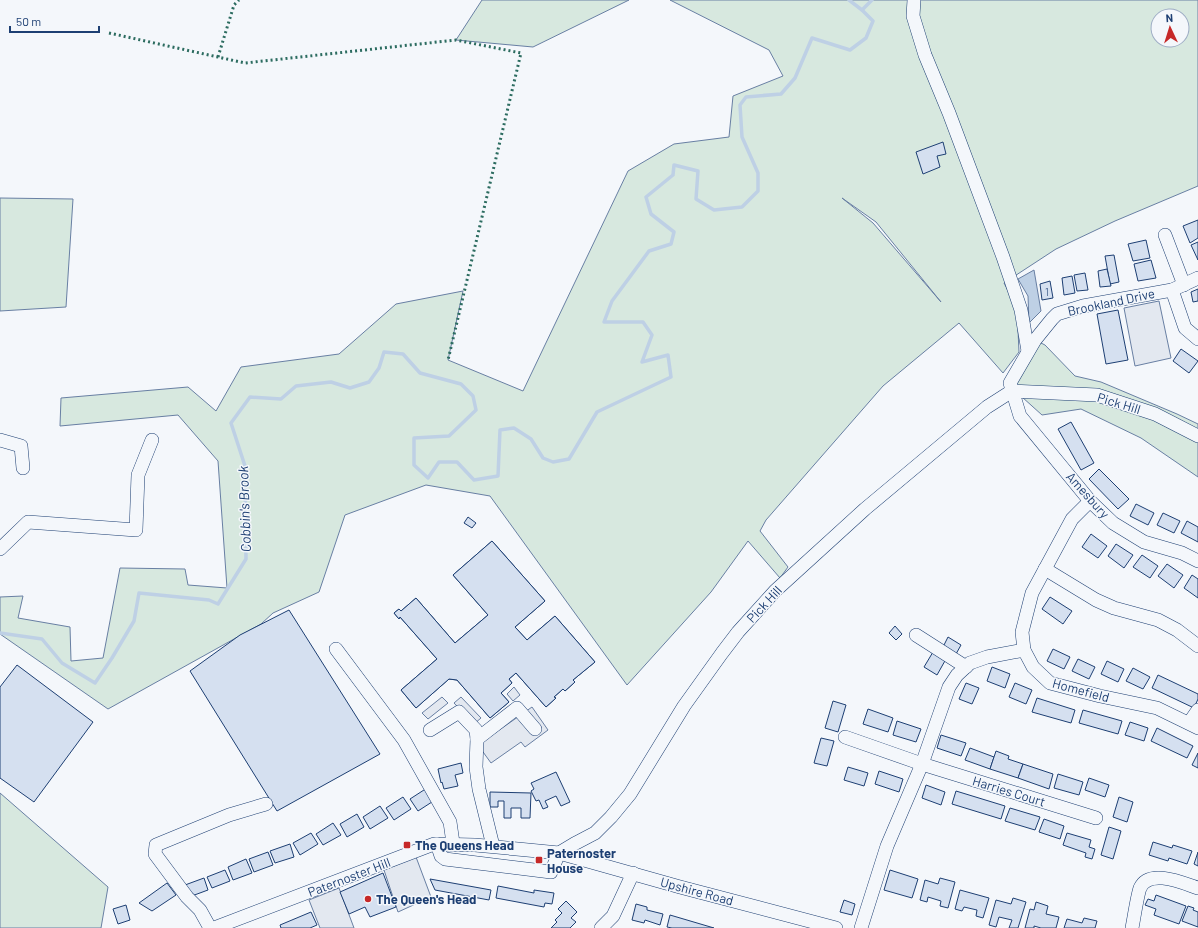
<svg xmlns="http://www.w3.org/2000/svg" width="1198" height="928" font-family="Barlow,sans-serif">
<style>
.green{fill:#d7e8df;stroke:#687fa3;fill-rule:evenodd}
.parking{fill:#e3e8f0;stroke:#687fa3}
.water{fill:#bed0e5;stroke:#687fa3}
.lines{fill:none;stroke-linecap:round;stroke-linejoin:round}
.stream{stroke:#bed0e5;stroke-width:3.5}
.building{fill:#d5e0f0;stroke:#1d3f73;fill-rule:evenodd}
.minor-casing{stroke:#1d3f73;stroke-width:14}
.minor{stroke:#f4f7fb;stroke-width:13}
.hedge{stroke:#2c6c60;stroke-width:3;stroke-dasharray:2 3;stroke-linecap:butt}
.poi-dot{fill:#c62828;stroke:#f4f7fb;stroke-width:1.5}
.labels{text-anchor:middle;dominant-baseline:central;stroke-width:3;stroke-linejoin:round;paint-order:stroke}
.number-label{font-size:11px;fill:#4b6792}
.street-label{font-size:13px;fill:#1d3f73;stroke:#f4f7fb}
.poi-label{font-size:13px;font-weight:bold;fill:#1d3f73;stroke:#f4f7fb;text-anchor:start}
.water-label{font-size:14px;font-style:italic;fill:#1d3f73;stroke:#f4f7fb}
</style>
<rect width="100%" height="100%" fill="#f4f7fb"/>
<g class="green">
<polygon points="482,0 629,0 533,47 456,40"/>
<path d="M 670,0 L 1198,0 L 1198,186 L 1115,221 L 1056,249 L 1004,283 L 1017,308 L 1019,352 L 1003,373 L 959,323 L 883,386 L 766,520 L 760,531 L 788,567 L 780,578 L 748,541 L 711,592 L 627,685 L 490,496 L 426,485 L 345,515 L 319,592 L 273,613 L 261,624 L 108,709 L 0,634 L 0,597 L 23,596 L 18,618 L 70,627 L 71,661 L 103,658 L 120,568 L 185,569 L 188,585 L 227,588 L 218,461 L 178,415 L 60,426 L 61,398 L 188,387 L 216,411 L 241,367 L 339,354 L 396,304 L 463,291 L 448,360 L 523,391 L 628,171 L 674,144 L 729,137 L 733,96 L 783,76 L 769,50 ZM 1158,16 L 1182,16 L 1182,40 L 1158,40 ZM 842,198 L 876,222 L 941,302 L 873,223 Z"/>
<polygon points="0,198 73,199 66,307 0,311"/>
<polygon points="1035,340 1045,345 1075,376 1101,382 1177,414 1198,424 1198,477 1141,438 1081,409 1042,415 1022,397 1010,383"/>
<polygon points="0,793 108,887 101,928 0,928"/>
</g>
<g class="parking">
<polygon points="1159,301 1171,358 1135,366 1124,308"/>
<polygon points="514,687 520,695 513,701 507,694"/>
<polygon points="442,697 448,703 428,719 422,713"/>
<polygon points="461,697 481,718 474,724 454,703"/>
<polygon points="532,707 548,730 525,747 521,742 491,763 478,745"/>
<polygon points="416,857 431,897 398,912 384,870"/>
<polygon points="339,888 354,928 320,928 309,900"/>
</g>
<polygon class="water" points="1034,270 1041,311 1029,323 1028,296 1018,279"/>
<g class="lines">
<g class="stream">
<polyline points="862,10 872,0"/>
<polyline points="0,633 42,639 62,663 95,683 112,658 134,621 139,593 209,600 218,604 246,559 245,466 231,423 250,397 281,399 296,386 331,382 350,388 369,382 379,368 384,352 403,354 420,373 461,384 473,396 476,410 449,436 414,438 414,465 428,478 439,462 457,462 474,480 498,476 500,430 514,428 531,439 543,458 553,462 569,459 597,412 671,377 668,355 642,362 652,335 643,322 604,322 612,301 649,251 671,244 674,232 651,214 646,197 673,175 674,165 698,171 696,199 714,210 742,207 758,191 758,173 742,137 740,105 746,97 781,94 795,78 812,38 850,50 866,38 873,21 862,10 849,0"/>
</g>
</g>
<g class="building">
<polygon points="943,142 946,154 937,156 940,167 923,174 916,152"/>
<polygon points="1198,220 1198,238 1190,243 1183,226"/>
<polygon points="1146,240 1150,258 1133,261 1128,244"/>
<polygon points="1198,242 1198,260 1191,245"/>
<polygon points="1114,255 1119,282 1110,284 1105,256"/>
<polygon points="1151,260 1156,278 1138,281 1134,264"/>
<polygon points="1107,269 1111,286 1100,287 1098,271"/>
<polygon points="1085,273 1088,290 1077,291 1074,275"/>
<polygon points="1072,276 1075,293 1064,295 1062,278"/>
<polygon points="1050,281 1053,298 1042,300 1040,284"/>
<polygon points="1198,289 1198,301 1193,302 1191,292"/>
<polygon points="1118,310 1128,360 1106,364 1097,314"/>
<polygon points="1181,349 1198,361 1189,373 1173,361"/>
<polygon points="1071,422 1094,463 1081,470 1058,429"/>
<polygon points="1099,469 1129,499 1118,509 1089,479"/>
<polygon points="1136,504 1154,513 1148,525 1130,516"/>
<polygon points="1163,513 1180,521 1174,533 1157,525"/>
<polygon points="468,517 476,523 472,528 464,523"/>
<polygon points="1187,521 1198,527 1198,542 1181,533"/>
<polygon points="1091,534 1107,546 1098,558 1082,547"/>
<path d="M 492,541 L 545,601 L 515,627 L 527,640 L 555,616 L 595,662 L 573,680 L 575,682 L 565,691 L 563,689 L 554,697 L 556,698 L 546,707 L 516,673 L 509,679 L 512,683 L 501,693 L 509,702 L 490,718 L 457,680 L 449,679 L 416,708 L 401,690 L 437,659 L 400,617 L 399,619 L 394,613 L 399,609 L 401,611 L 416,598 L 455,643 L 488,615 L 453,575 ZM 492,565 L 515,589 L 496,605 L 474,581 ZM 502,632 L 518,650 L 493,671 L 490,668 L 496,663 L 487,651 L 480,656 L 477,653 ZM 549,640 L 570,664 L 556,676 L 535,652 Z"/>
<polygon points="492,541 545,601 515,627 527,640 555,616 595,662 573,680 575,682 565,691 563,689 554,697 556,698 546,707 516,673 509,679 512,683 501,693 509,702 490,718 457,680 449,679 416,708 401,690 437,659 400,617 399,619 394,613 399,609 401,611 416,598 455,643 488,615 453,575"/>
<polygon points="1116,544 1133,555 1124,568 1108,556"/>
<polygon points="1142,555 1158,566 1150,578 1133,567"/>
<polygon points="1167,564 1183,575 1174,588 1158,576"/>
<polygon points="1192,575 1198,579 1198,598 1184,588"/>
<polygon points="1050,597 1072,611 1063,624 1042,609"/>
<polygon points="289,610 380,754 277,811 190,671 240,635"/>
<polygon points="895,626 902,634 896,640 889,633"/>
<polygon points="948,637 961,645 956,654 943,647"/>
<polygon points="1053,649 1070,657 1064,669 1047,661"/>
<polygon points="933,652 946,659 937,675 924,667"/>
<polygon points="1078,659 1095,667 1089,679 1072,671"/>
<polygon points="1107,661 1124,669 1118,682 1101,674"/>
<polygon points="17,665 93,722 34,802 0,778 0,687"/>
<polygon points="992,667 1010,674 1005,688 987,681"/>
<polygon points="1133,668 1150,677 1143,689 1126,681"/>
<polygon points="1158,675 1198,694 1198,699 1194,708 1152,688"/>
<polygon points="966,683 979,688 972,704 959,699"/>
<polygon points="1015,683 1032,690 1026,704 1009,697"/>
<polygon points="1037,698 1075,710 1071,723 1032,712"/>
<polygon points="833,701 846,705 838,732 825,728"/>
<polygon points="868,709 893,718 888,732 863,724"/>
<polygon points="1083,710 1122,721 1118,734 1079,723"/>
<polygon points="897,721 921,729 916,742 893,735"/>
<polygon points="1130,722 1148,728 1144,741 1125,735"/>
<polygon points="1157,728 1193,746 1187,758 1151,741"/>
<polygon points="941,735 966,743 961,756 937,748"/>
<polygon points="821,738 834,741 827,766 814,763"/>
<polygon points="970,748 994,757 990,769 965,760"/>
<polygon points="996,751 1009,756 1008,759 1023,764 1018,778 990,769"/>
<polygon points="1198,753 1198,768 1192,765"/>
<polygon points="461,763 463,773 455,775 458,786 444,789 442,782 441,783 438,769"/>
<polygon points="1023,764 1053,774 1049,789 1018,778"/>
<polygon points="848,767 868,773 864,786 844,780"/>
<polygon points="879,771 903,779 899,792 875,784"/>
<polygon points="556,772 570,802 561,806 556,796 545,801 548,807 543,809 539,800 536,801 531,791 534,789 531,783"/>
<polygon points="1058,774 1083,782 1079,795 1054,788"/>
<polygon points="1089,778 1109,785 1105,797 1085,790"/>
<polygon points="926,785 945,792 941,805 922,798"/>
<polygon points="427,788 435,800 418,811 410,799"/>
<polygon points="956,791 1005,806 1001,819 952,804"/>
<polygon points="490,792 531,793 530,818 521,818 521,808 511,808 511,818 504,818 504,801 498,801 498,807 490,807"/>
<polygon points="403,797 411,809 394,820 386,808"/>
<polygon points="1119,797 1133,802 1127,822 1113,817"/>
<polygon points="380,806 388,818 370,829 363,817"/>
<polygon points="1010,808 1040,817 1035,830 1005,821"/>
<polygon points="357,814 364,827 347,837 340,824"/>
<polygon points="1044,819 1064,826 1060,839 1039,832"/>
<polygon points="333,823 341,835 323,845 316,834"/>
<polygon points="1109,827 1121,831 1113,859 1101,855"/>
<polygon points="311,833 318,844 300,855 293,843"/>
<polygon points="1067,833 1091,840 1089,847 1095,849 1092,859 1085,857 1086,853 1063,845"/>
<polygon points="1153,842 1172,848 1173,845 1192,851 1187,864 1169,858 1168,861 1149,855"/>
<polygon points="290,844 294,857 275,863 270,851"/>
<polygon points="268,852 273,865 254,872 249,859"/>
<polygon points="1198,852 1198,866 1194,864"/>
<polygon points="246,859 252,873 233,880 228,867"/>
<polygon points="225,870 230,881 212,888 207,877"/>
<polygon points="890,870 918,879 912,898 884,890"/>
<polygon points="383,873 396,907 370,917 365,907 349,914 340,892"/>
<polygon points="204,878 208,890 189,897 185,885"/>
<polygon points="940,878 955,882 948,908 940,906 941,901 928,897 927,902 920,900 925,880 938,884"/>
<polygon points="430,879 491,890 489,900 435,890"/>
<polygon points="167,883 176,895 152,911 139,903"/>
<polygon points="498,886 534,893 534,890 554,893 552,904 545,903 544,907 496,898"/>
<polygon points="960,890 989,898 983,918 976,916 977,910 964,907 962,911 955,909"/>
<polygon points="1156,895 1186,906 1179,924 1154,915 1156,909 1145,905 1148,899 1154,901"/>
<polygon points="1013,898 1026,902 1018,928 1009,928 1012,920 999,917 996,927 989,925 996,900 1011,904"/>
<polygon points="844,900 855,904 852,915 840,912"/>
<polygon points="566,901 577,912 571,918 576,922 570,928 551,928 557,922 555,920 562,913 558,909"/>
<polygon points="1036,902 1048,906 1046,914 1059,917 1056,928 1041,928 1034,926 1034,928 1025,928 1030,909 1034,910"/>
<polygon points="636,904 647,907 647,910 663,914 660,925 645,920 644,923 632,920"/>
<polygon points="126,905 130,920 118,924 113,909"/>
<polygon points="1188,906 1194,908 1193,910 1198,912 1198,927 1182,921"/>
<polygon points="311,912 317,925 310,928 281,928 280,925"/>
<polygon points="670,915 714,928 672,928 667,927"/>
<polygon points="1084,918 1097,921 1095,928 1064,928 1067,919 1082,923"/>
</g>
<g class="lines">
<g class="minor-casing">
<g id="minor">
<polyline points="914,0 913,16 925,55 949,113 1003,257 1021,310 1028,351"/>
<polyline points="1165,235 1184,285"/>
<polyline points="1198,278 1172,290 1083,306 1057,314 1052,319 1035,340 1010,383 1020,416 1090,501 1113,523 1144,542 1182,553 1198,561"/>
<polyline points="1172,290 1185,328 1198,339"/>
<polyline points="0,440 21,446 23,468"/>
<polyline points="1090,501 1072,519 1032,593 1022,632 1024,650 1033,667 1050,683 1100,696 1157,708 1198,728"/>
<polyline points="0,549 28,522 136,530 138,475 152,440"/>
<polyline points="1045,569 1096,600 1114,608 1158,620 1177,630 1198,646"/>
<polyline points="916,635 966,667"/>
<polyline points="336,649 404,740 450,822 453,843"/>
<polyline points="1189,723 1198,710"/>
<polyline points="430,730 459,712 476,730 477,739 476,767 479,789 493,846"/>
<polyline points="845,737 922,764 1096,818"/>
<polyline points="477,739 517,708 535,729"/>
<polyline points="437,844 441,856 445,859 551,872 559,853"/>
<polyline points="559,853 574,844 595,833 611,817 630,794 684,706 722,653 738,632 775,591 865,509 987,407 1012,391 1097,395 1155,414 1198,436"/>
<polyline points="210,928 200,910 187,897 155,854 156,845 229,815 266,804"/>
<polyline points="214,928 434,844 475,845 559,853 680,887 836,928"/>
<polyline points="601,928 613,916 633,873"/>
<polyline points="861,928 887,846 922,764 949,687 957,675 970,663 987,657 1024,650"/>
<path d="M 1132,928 C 1134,918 1137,897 1140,888 C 1149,868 1183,883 1198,888"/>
</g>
</g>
<use href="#minor" class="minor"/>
<g class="hedge">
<polyline points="109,33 245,63 456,40 521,53 448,360"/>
<polyline points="218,57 234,5 239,0"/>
</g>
</g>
<g class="poi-dot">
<rect x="403" y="841" width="8" height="8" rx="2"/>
<rect x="535" y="856" width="8" height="8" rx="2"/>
<circle cx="368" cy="899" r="4"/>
</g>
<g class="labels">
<g class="number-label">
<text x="1047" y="291">1</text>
</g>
<g class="street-label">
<text transform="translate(1111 302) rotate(-12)">Brookland Drive</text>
<text transform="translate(1119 403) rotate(17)">Pick Hill</text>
<text transform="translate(1088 495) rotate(48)">Amesbury</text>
<text transform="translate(764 604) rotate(-47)">Pick Hill</text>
<text transform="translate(1081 690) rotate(15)">Homefield</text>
<text transform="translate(1009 791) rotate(17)">Harries Court</text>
<text transform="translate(349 877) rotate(-21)">Paternoster Hill</text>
<text transform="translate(697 891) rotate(15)">Upshire Road</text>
</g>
<g class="poi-label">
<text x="415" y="845">The Queens Head</text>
<text x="547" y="853">Paternoster<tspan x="547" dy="15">House</tspan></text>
<text x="376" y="899">The Queen's Head</text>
</g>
<g class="water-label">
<text transform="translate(244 509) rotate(-92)">Cobbin's Brook</text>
</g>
</g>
<g transform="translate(1170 28) rotate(356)"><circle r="19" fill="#f4f7fb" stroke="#9eadc5"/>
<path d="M0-3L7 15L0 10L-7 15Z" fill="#c62828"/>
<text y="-6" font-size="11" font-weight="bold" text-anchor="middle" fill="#1d3f73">N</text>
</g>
<path d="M10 26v6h89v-6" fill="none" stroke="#1d3f73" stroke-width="2"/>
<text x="16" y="26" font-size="12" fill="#1d3f73" stroke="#f4f7fb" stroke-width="3" paint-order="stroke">50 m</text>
</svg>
